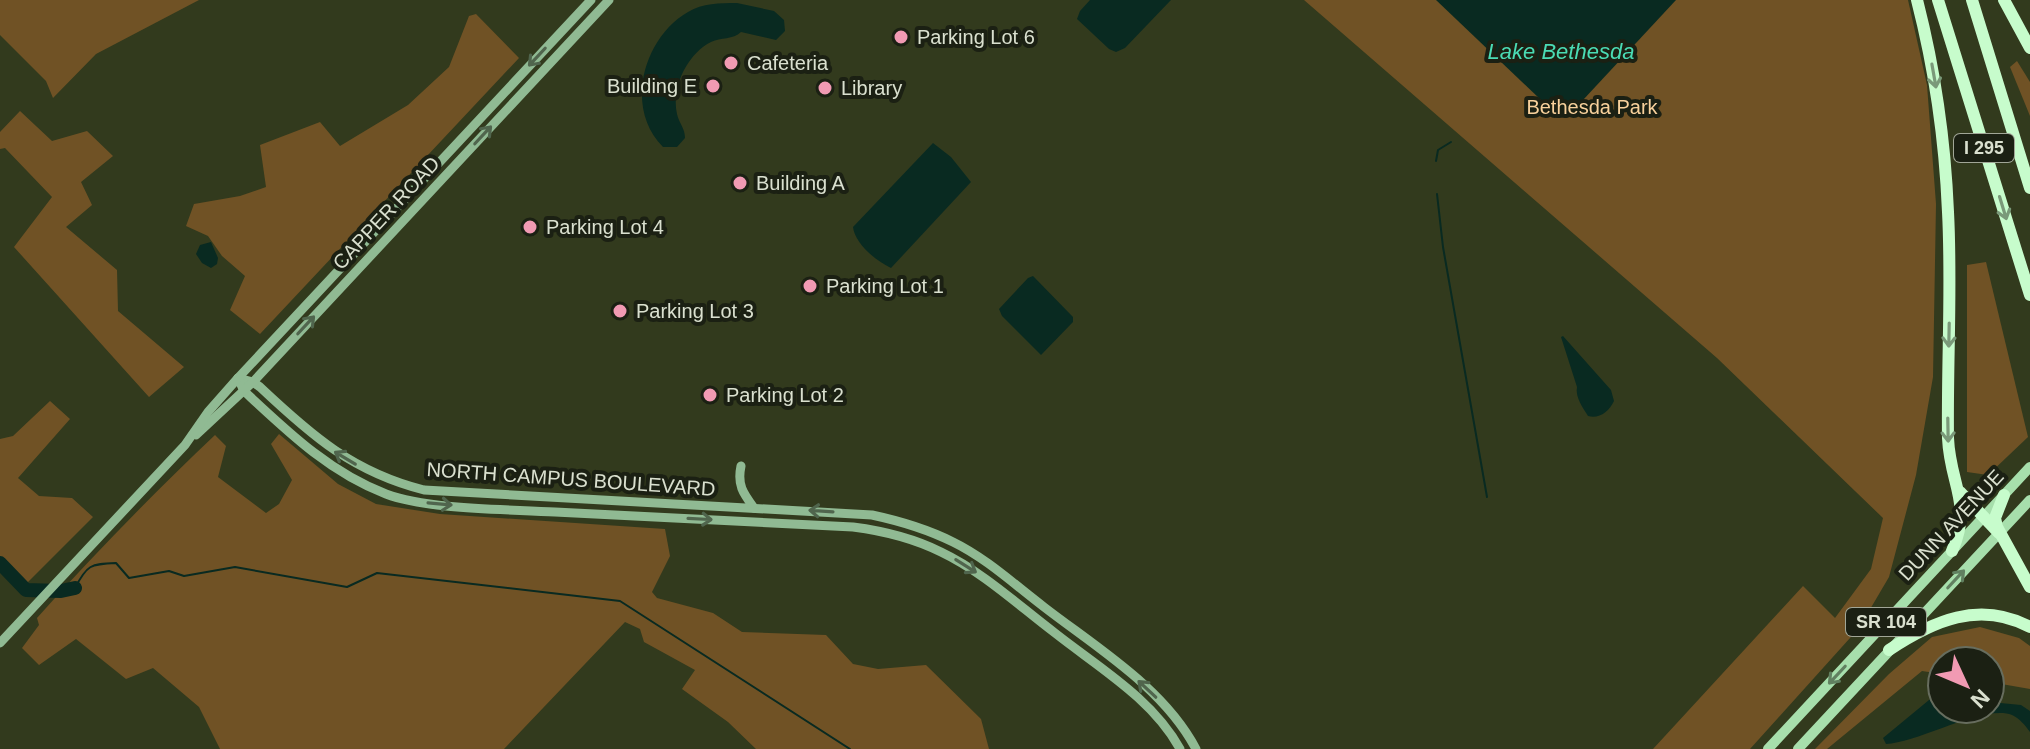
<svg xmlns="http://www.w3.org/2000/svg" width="2030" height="749" font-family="Helvetica,sans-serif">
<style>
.green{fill:#705225}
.water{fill:#092a21}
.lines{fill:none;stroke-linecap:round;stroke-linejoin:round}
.stream{stroke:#092a21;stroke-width:2}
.river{stroke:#092a21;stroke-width:14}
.secondary{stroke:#90ba93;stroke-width:9}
.primary{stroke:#a7dfac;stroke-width:10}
.highway{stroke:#c7fccc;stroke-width:12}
.oneway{stroke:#50654d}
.oneway2{stroke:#7a9979}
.oneway3{stroke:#618060}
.poi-dot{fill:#f19ab3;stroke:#1b2013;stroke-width:3}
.labels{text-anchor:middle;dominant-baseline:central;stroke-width:8;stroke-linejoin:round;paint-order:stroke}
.shield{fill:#1b2013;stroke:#a1a697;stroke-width:2}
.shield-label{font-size:18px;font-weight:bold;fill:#dae0cf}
.poi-label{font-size:20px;fill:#dae0cf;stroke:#1b2013;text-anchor:start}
.park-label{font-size:20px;fill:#f8d19c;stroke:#1b2013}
.street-label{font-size:20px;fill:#dae0cf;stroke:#1b2013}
.water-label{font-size:22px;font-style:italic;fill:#4adbb4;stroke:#1b2013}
</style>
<rect width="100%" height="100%" fill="#323a1d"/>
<g class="green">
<polygon points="0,0 199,0 96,54 53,98 46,81 0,35"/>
<polygon points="1304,0 1908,0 1927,85 1936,204 1933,377 1916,475 1889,577 1859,628 1750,749 1653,749 1803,586 1835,618 1871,569 1883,518 1717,358"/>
<polygon points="476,14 519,58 260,334 230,310 245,276 222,256 208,236 186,226 194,204 240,196 266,187 260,145 320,122 340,146 408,105 449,67 469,16"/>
<polygon points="2017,61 2030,82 2030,116 2010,67"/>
<polygon points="20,111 52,141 87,131 113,156 81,182 92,205 66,227 117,270 118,311 184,367 149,397 14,247 52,197 5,148 0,149 0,132"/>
<polygon points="1986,262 2028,437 1988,475 1967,472 1967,265"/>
<polygon points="50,401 70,419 18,478 39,496 72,498 93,517 25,585 0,558 0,439 13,436"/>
<path d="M 279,434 L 338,484 L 376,504 L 440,514 L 665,529 L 670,556 L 652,592 L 657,598 L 713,613 L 742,632 L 826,635 L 853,664 L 878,669 L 926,665 L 981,719 L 989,749 L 756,749 L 728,722 L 682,689 L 695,670 L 644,642 L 640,629 L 625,622 L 504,749 L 220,749 L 199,707 L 153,668 L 126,679 L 76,639 L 39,665 L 22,648 L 39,625 L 37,618 C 94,554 153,494 215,435 L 226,446 L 218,477 L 266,513 L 279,504 L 292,480 L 271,444 Z"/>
<polygon points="1980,627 2019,638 2030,646 2030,689 1990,682 1990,661 1942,661 1942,674 1922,671 1827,749 1815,749 1889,674 1932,637"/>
</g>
<g class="water">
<polygon points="1090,0 1171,0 1125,48 1116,52 1109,49 1077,19 1080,11"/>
<polygon points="1436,0 1676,0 1583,100 1563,115 1541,100"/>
<path d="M 737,3 L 774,11 L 784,20 L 785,31 L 776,40 L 741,32 C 733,40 721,37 711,42 C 687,54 671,88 677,114 C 679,123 685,128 685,138 L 677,147 L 663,147 C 624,108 643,38 688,12 C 703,3 719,3 737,3 Z"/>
<path d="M 933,143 L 951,157 L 971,182 L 891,268 C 876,261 855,244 853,227 Z"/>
<polygon points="211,242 218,258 217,264 211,268 202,263 196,254 200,245"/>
<polygon points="1033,276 1073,317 1073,322 1041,355 1002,316 999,309 1028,278"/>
<path d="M 1563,336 L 1611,390 L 1614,401 C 1609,412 1599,419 1588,416 C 1583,408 1575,397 1577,387 L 1561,337 Z"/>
<polygon points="0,558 25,585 41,589 35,595 23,593 0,567"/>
<path d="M 1937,697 L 1942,697 L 1942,709 L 1990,709 L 1990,702 L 2021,705 L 2030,711 L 2030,732 C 2025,725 2020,719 2012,715 C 1984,704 1918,743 1886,744 L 1883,738 L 1929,700 Z"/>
</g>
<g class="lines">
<g class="stream">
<polyline points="1436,161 1438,150 1451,142"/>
<polyline points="1437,194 1443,247 1487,497"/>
<path d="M 75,588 C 87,565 90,564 116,563 L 129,578 L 169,571 L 184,576 L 235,567 L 347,587 L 377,573 L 620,601 L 850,749"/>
</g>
<polyline class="river" points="0,563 26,590 61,591 75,588"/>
<g class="secondary">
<path d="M 238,378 L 253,382 L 260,387 C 312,436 353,472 424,490 L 872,515 C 900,521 927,529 953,542 C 986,558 1015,585 1044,607 C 1097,648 1164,688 1196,749"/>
<path d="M 238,378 L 244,391 C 288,432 329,472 386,494 C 429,510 507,509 555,512 C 654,517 753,522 853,527 C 884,531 913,538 941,552 C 983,572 1018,605 1055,633 C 1098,667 1153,699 1180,749"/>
<polyline points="196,435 253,382 609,0"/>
<path d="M 741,466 C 737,485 743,493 754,508"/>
<polyline points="0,643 185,445 208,412 238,378 591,0"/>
</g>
<g class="primary">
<polyline points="1768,749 2030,467"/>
<polyline points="1798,749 2030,500"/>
</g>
<g class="highway">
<path d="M 1917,0 C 1935,70 1945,140 1948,212 C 1952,287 1947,363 1948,438 C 1950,486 1973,503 1952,551"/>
<polyline points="1938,0 2030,295"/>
<polyline points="1972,0 2030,188"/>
<polyline points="2004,0 2030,48"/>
<polyline points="1960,492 1999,533"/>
<polyline points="2004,495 1995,518 1997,527 2030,587"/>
<path d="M 1889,650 C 1933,621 1979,600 2030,627"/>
</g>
</g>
<defs><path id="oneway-shaft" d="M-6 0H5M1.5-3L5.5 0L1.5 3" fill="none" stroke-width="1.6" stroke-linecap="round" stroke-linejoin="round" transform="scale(2)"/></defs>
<g class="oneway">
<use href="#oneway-shaft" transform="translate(537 57) rotate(133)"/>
<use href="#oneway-shaft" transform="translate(483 135) rotate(-47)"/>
<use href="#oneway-shaft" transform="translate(306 325) rotate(-47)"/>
<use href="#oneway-shaft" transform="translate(345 458) rotate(-149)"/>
<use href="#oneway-shaft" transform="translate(440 504) rotate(5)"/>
<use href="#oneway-shaft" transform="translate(821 511) rotate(-176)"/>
<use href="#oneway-shaft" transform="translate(700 519) rotate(3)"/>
<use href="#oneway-shaft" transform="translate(966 566) rotate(32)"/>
<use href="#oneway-shaft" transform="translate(1147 689) rotate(-137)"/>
</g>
<g class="oneway2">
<use href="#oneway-shaft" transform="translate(1934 76) rotate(80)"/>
<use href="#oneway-shaft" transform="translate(2003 208) rotate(73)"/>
<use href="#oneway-shaft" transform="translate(1949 335) rotate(91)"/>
<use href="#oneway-shaft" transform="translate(1948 430) rotate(89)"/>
</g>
<g class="oneway3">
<use href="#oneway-shaft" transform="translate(1956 579) rotate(-47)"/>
<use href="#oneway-shaft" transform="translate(1837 675) rotate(133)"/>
</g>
<g class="poi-dot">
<circle cx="901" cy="37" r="8"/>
<circle cx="731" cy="63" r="8"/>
<circle cx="713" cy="86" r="8"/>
<circle cx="825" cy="88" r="8"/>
<circle cx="740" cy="183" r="8"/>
<circle cx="530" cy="227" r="8"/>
<circle cx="810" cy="286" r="8"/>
<circle cx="620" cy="311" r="8"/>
<circle cx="710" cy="395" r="8"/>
</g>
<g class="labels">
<g class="shield">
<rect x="1954" y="134" width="60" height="28" rx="6"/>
<rect x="1846" y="608" width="80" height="28" rx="6"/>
</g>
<g class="shield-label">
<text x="1984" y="148">I 295</text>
<text x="1886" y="622">SR 104</text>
</g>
<g class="poi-label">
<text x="917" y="37">Parking Lot 6</text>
<text x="747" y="63">Cafeteria</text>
<text x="697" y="86" text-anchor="end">Building E</text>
<text x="841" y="88">Library</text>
<text x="756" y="183">Building A</text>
<text x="546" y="227">Parking Lot 4</text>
<text x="826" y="286">Parking Lot 1</text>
<text x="636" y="311">Parking Lot 3</text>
<text x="726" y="395">Parking Lot 2</text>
</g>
<g class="park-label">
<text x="1592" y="107">Bethesda Park</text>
</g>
<g class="street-label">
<text transform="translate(386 213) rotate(-47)">CAPPER ROAD</text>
<text transform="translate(571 479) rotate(4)">NORTH CAMPUS BOULEVARD</text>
<text transform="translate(1951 525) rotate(-47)">DUNN AVENUE</text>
</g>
<g class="water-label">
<text x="1561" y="51">Lake Bethesda</text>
</g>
</g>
<g transform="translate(1966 685) rotate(134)"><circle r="38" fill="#1b2013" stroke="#676d5e" stroke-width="2"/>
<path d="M0-6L14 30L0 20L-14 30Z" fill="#f19ab3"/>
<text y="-12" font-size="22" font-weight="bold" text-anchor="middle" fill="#dae0cf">N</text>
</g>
</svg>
